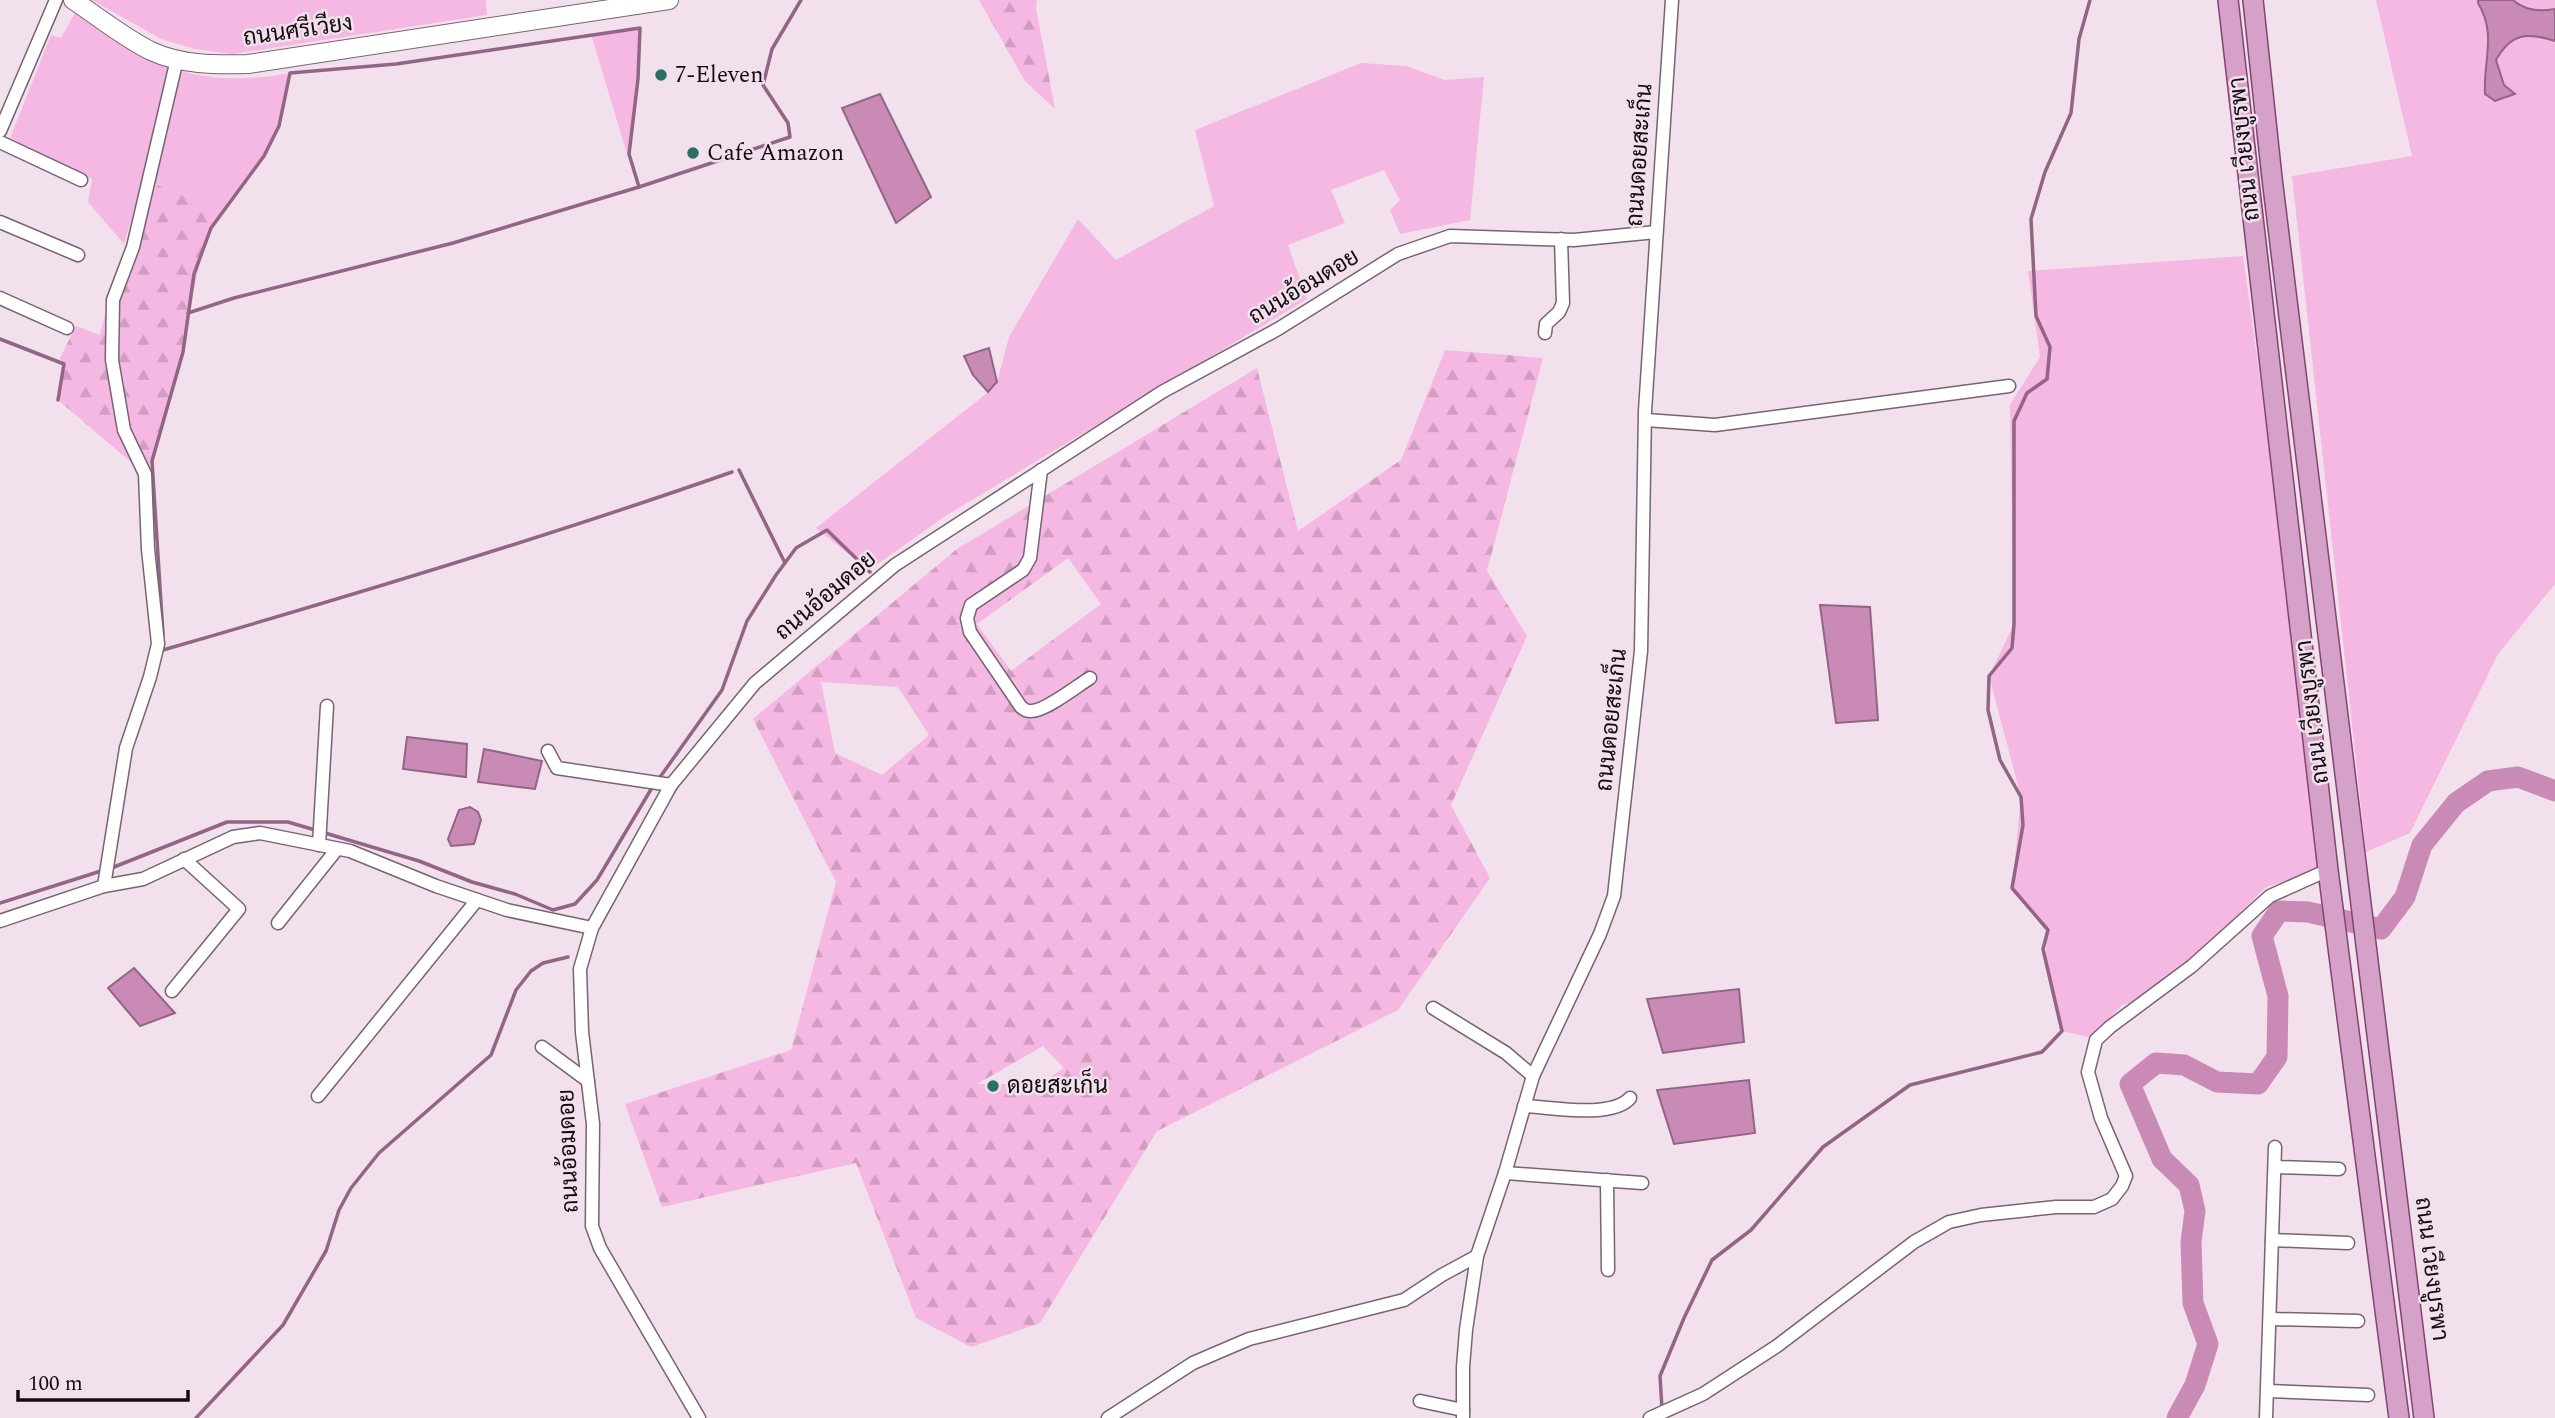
<svg xmlns="http://www.w3.org/2000/svg" width="2555" height="1418" font-family="Spectral,Sarabun,serif">
<style>
.green{fill:#f5b8e2}
.forest{fill:url(#forest-firs);fill-rule:evenodd}
.water{fill:#c98bb6;stroke:#926584;stroke-width:2}
.lines{fill:none;stroke-linecap:round;stroke-linejoin:round}
.stream{stroke:#926584;stroke-width:3.5}
.river{stroke:#c98bb6;stroke-width:21}
.street-casing{stroke:#756570;stroke-width:15}
.secondary-casing{stroke:#756570;stroke-width:20}
.primary-casing{stroke:#804570;stroke-width:22}
.street{stroke:#fff;stroke-width:12}
.secondary{stroke:#fff;stroke-width:18}
.primary{stroke:#d6a1c8;stroke-width:19}
.poi-dot{fill:#2a6f62;stroke:#f2e0ec;stroke-width:2.5}
.labels{text-anchor:middle;dominant-baseline:central;stroke-width:5;stroke-linejoin:round;paint-order:stroke}
.street-label{font-size:23px;fill:#120c10;stroke:#f2e0ec}
.poi-label{font-size:23px;fill:#120c10;stroke:#f2e0ec;text-anchor:start}
</style>
<defs>
<pattern id="forest-firs" width="22" height="20" patternUnits="userSpaceOnUse" patternTransform="scale(1.75)"><rect width="22" height="20" fill="#f5b8e2"/><path d="M5 1l3.5 6h-7zM16 11l3.5 6h-7z" fill="#d19dc1"/></pattern>
</defs>
<rect width="100%" height="100%" fill="#f2e0ec"/>
<g class="green">
<polygon points="92,0 486,0 487,15 232,54 195,49 161,39"/>
<polygon points="2376,0 2555,0 2555,584 2498,654 2410,833 2366,852 2292,176 2412,156"/>
<polygon points="75,13 112,39 168,68 138,197 124,244 88,202 92,179 10,138 51,35 61,38"/>
<polygon points="640,28 638,82 627,154 591,34"/>
<polygon points="1361,63 1406,66 1445,80 1484,77 1470,220 1400,234 1390,210 1400,200 1384,170 1331,190 1345,223 1288,245 1307,299 947,515 869,570 816,528 996,386 1009,337 1078,219 1116,260 1214,206 1195,130"/>
<path d="M 180,71 C 218,81 251,80 290,73 L 279,126 L 264,156 L 222,212 L 199,200 L 152,183 Z"/>
<polygon points="2243,256 2328,870 2266,887 2193,960 2140,999 2121,1006 2091,1038 2062,1031 2045,959 2048,930 2012,888 2021,797 1989,676 2014,624 2010,405 2040,357 2028,271"/>
</g>
<g class="forest">
<polygon points="979,0 1037,0 1036,8 1055,109 1025,81"/>
<path d="M 152,183 L 199,200 L 222,212 C 196,250 192,307 183,352 C 175,388 162,425 152,461 L 145,474 L 58,400 L 64,365 L 60,358 L 76,326 L 100,335 L 116,270 L 133,267 Z"/>
<path d="M 1445,350 L 1543,358 L 1487,571 L 1527,636 L 1451,805 L 1490,878 L 1398,1010 L 1157,1131 L 1040,1323 L 971,1347 L 916,1318 L 856,1163 L 662,1207 L 625,1104 L 791,1050 L 836,882 L 753,719 L 957,549 L 1257,368 L 1298,531 L 1401,460 ZM 1068,558 L 1101,604 L 1011,671 L 977,624 ZM 821,682 L 898,687 L 929,735 L 882,775 L 835,753 ZM 1043,1046 L 1064,1068 L 1039,1084 L 977,1084 Z"/>
</g>
<g class="water">
<path d="M 2478,0 L 2513,0 C 2525,11 2539,12 2555,9 L 2555,41 C 2527,32 2511,33 2496,60 L 2504,85 L 2515,94 L 2495,101 L 2485,94 C 2483,61 2497,34 2478,3 Z"/>
<polygon points="880,94 931,197 896,223 842,108"/>
<polygon points="989,348 997,382 988,392 973,375 964,356"/>
<polygon points="1820,605 1870,607 1878,720 1836,723"/>
<polygon points="407,737 467,744 466,777 403,769"/>
<polygon points="484,749 542,761 535,789 478,782"/>
<polygon points="470,807 478,812 481,820 474,844 451,846 448,839 459,810"/>
<polygon points="134,968 175,1013 140,1026 108,988"/>
<polygon points="1739,989 1744,1042 1663,1053 1647,999"/>
<polygon points="1749,1080 1755,1133 1674,1144 1657,1090"/>
</g>
<g class="lines">
<g class="stream">
<polyline points="639,187 790,137 788,123 763,85 772,49 801,0"/>
<polyline points="0,339 64,364 58,400"/>
<polyline points="739,470 785,563"/>
<polyline points="163,634 152,461 183,352 194,274 211,228 264,156 279,126 290,73 396,64 640,28 638,79 629,154 639,187 453,243 234,298 188,313"/>
<path d="M 163,650 C 354,595 544,538 732,472"/>
<polyline points="658,780 722,690 747,621 776,575 796,548 827,530 870,572"/>
<polyline points="109,869 227,822 288,822 419,861 472,882 515,894 553,910 575,904 597,880 653,786"/>
<polyline points="0,903 101,871"/>
<polyline points="1662,1409 1660,1376 1684,1318 1712,1260 1751,1230 1823,1147 1910,1085 2042,1052 2062,1031 2043,949 2048,930 2012,888 2023,825 2021,797 2000,760 1988,710 1989,676 2012,648 2014,624 2014,421 2027,393 2047,379 2050,347 2036,316 2031,219 2045,172 2071,113 2079,39 2090,0"/>
<polyline points="196,1418 283,1325 326,1251 339,1210 351,1188 379,1153 491,1055 516,990 531,971 543,963 568,957"/>
</g>
<polyline class="river" points="2177,1418 2195,1385 2208,1344 2193,1303 2191,1242 2195,1211 2189,1185 2162,1159 2130,1084 2156,1063 2184,1065 2217,1082 2258,1084 2277,1057 2278,996 2262,936 2279,911 2308,912 2381,929 2405,897 2422,845 2456,803 2488,781 2518,777 2555,791"/>
<g class="street-casing">
<g id="street">
<polyline points="0,131 56,0"/>
<polyline points="0,142 81,180"/>
<polyline points="0,222 78,255"/>
<polyline points="0,298 67,328"/>
<polyline points="1545,333 1546,324 1559,312 1563,303 1561,239"/>
<polyline points="1646,420 1715,425 2009,386"/>
<path d="M 1041,470 L 1030,558 L 1023,570 L 971,605 L 967,618 L 970,632 L 1021,707 C 1025,710 1026,711 1031,711 C 1044,712 1077,686 1090,678"/>
<polyline points="548,751 557,768 671,785"/>
<polyline points="319,845 327,706"/>
<polyline points="104,886 126,748 150,677 158,644 148,549 145,474 124,430 112,360 113,300 133,247 177,59"/>
<polyline points="0,921 104,886 143,879 233,837 260,833 350,851 436,886 507,910 592,928"/>
<polyline points="278,923 337,849"/>
<polyline points="172,991 239,909 184,859"/>
<polyline points="1433,1008 1506,1053 1533,1076"/>
<polyline points="542,1047 588,1081"/>
<polyline points="318,1096 477,900"/>
<path d="M 1524,1106 C 1551,1107 1612,1119 1630,1098"/>
<polyline points="2275,1167 2339,1169"/>
<polyline points="1505,1173 1642,1183"/>
<polyline points="1607,1180 1608,1270"/>
<polyline points="2272,1240 2348,1243"/>
<polyline points="2270,1319 2358,1321"/>
<polyline points="2268,1391 2368,1395"/>
<polyline points="1420,1401 1463,1410"/>
<polyline points="699,1418 600,1248 592,1226 593,1124 582,1032 580,969 592,928 671,785 755,683 895,565 1162,392 1278,329 1398,254 1450,236 1574,240 1656,232"/>
<polyline points="1108,1418 1193,1363 1249,1339 1404,1300 1442,1275 1477,1256"/>
<polyline points="1463,1418 1463,1367 1466,1330 1477,1256 1505,1173 1533,1076 1600,934 1614,896 1641,651 1645,411 1672,0"/>
<polyline points="1650,1418 1703,1394 1777,1346 1914,1242 1949,1222 1981,1215 2056,1207 2094,1207 2112,1199 2122,1186 2126,1176 2101,1118 2088,1072 2096,1040 2110,1027 2192,966 2270,896 2328,870"/>
<polyline points="2266,1418 2275,1147"/>
</g>
</g>
<g class="secondary-casing">
<path id="secondary" d="M 73,0 C 97,16 126,39 151,51 C 181,65 216,65 248,64 L 669,0"/>
</g>
<g class="primary-casing">
<g id="primary">
<polyline points="2228,0 2328,870 2399,1418"/>
<polyline points="2253,0 2272,178 2424,1418"/>
</g>
</g>
<use href="#street" class="street"/>
<use href="#secondary" class="secondary"/>
<use href="#primary" class="primary"/>
</g>
<g class="poi-dot">
<circle cx="661" cy="75" r="7"/>
<circle cx="693" cy="153" r="7"/>
<circle cx="993" cy="1086" r="7"/>
</g>
<g class="labels">
<g class="street-label">
<text transform="translate(298 31) rotate(-8)">ถนนศรีเวียง</text>
<text transform="translate(2245 149) rotate(-96)">ถนน เวียงบูรพา</text>
<text transform="translate(1640 155) rotate(-86)">ถนนดอยสะเก็น</text>
<text transform="translate(1304 287) rotate(-31)">ถนนอ้อมดอย</text>
<text transform="translate(826 596) rotate(-40)">ถนนอ้อมดอย</text>
<text transform="translate(2313 712) rotate(-97)">ถนน เวียงบูรพา</text>
<text transform="translate(1612 720) rotate(-84)">ถนนดอยสะเก็น</text>
<text transform="translate(569 1151) rotate(-92)">ถนนอ้อมดอย</text>
<text transform="translate(2431 1269) rotate(83)">ถนน เวียงบูรพา</text>
</g>
<g class="poi-label">
<text x="675" y="75">7-Eleven</text>
<text x="707" y="153">Cafe Amazon</text>
<text x="1007" y="1086">ดอยสะเก็น</text>
</g>
</g>
<path d="M18 1390v10h170v-10" fill="none" stroke="#120c10" stroke-width="3.5"/>
<text x="28" y="1390" font-size="21" fill="#120c10" stroke="#f2e0ec" stroke-width="5" paint-order="stroke">100 m</text>
</svg>
